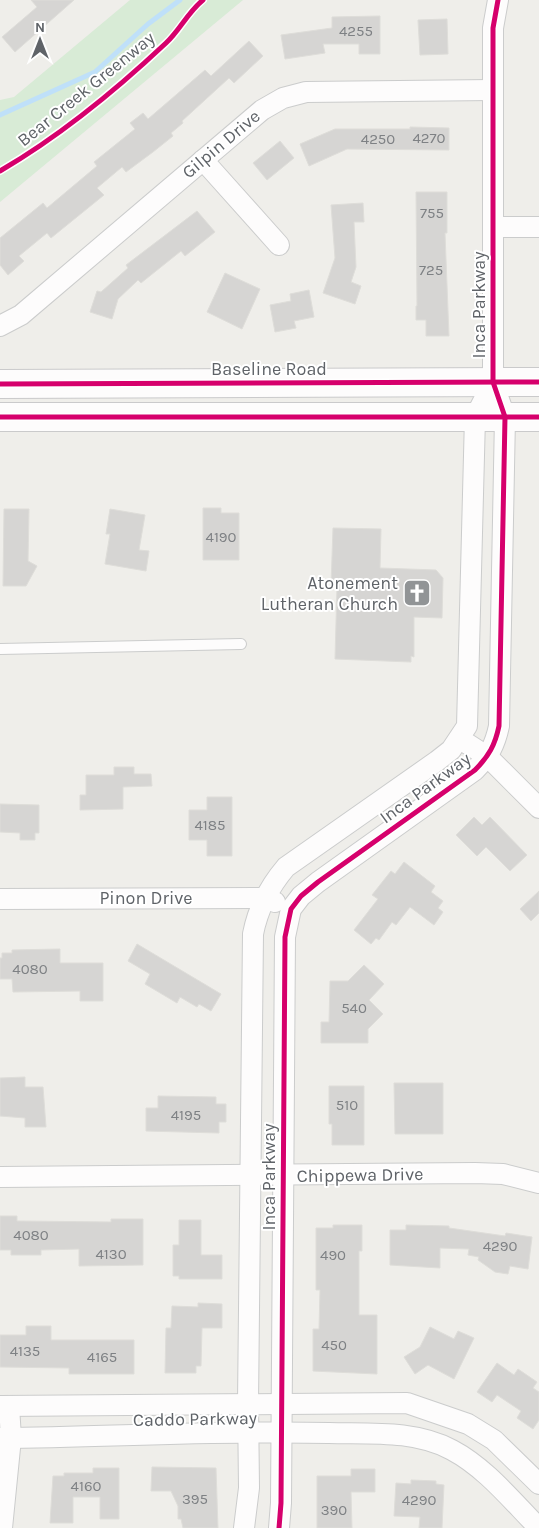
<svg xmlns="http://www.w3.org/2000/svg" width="539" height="1528" font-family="Karla,sans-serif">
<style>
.green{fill:#d8ebd6}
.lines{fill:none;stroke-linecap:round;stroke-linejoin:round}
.stream{stroke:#bfe0f9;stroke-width:5}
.building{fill:#d6d5d3;stroke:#deddd9}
.service-casing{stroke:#cbcccc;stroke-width:12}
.minor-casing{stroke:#cbcccc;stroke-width:22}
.secondary-casing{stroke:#cacacb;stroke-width:30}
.service{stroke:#fdfcfc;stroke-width:10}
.minor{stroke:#fdfcfc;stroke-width:20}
.secondary{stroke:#fdfcfc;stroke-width:28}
.cycleway-casing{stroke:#fff;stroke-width:8}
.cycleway{stroke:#d6006c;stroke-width:5}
.labels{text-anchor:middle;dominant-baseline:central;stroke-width:4;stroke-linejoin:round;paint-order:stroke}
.number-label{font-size:15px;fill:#7e8184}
.street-label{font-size:18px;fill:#5f6368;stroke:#fff}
.poi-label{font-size:18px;fill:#5f6368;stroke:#fff;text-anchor:end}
</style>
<rect width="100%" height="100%" fill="#efeeea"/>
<polygon class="green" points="130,0 243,0 0,202 0,100 14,97"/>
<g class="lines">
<polyline class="stream" points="0,115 95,72 148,24 180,0"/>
</g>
<g class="building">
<polygon points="31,0 74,0 15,52 2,37 37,7"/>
<polygon points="380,16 380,54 359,54 359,44 323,44 325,53 285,59 281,35 332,28 332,17"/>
<polygon points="447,19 448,54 420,55 418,20"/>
<polygon points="249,41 263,56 234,83 229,78 182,121 183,123 171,133 173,136 153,152 126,172 122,167 97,188 104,195 51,238 47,233 19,256 24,261 8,275 0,265 0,238 43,203 47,208 97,166 94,162 135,129 130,123 143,113 148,119 205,70 211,76"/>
<polygon points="410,127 449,128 449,150 347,149 309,166 300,144 335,129 410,129"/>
<polygon points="280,141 294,158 267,180 253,163"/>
<polygon points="416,192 447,192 447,233 445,233 449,336 426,336 426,320 416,320 416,306 417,306"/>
<polygon points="363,203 364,222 354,222 356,267 351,282 361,286 355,304 323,293 335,258 331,205"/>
<polygon points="197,211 215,232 185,256 181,251 141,283 138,280 118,299 112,319 90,312 97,291 101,292 128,268 126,265"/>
<polygon points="225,273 260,289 242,329 207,312"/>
<polygon points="309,290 314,317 294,321 296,328 275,332 270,305 291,301 290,294"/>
<polygon points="203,508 221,508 221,513 239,513 239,560 203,560"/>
<polygon points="4,509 29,509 28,561 37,566 26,586 3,586"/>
<polygon points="110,509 145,515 139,550 149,551 146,571 105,564 110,534 106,534"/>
<polygon points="333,528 381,529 380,568 436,570 443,578 442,618 414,617 414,657 411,656 411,662 335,659 337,587 331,586"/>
<polygon points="114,767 134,767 134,774 151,774 152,786 123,787 123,809 80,810 80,795 86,795 86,775 114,775"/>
<polygon points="207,797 232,797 232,856 207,856 207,840 189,840 189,810 207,810"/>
<polygon points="0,804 39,805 39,833 35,833 35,840 20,840 20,833 0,832"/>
<polygon points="474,817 482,825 490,817 527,855 510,871 486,847 477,856 456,835"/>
<polygon points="404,862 435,886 431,892 443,901 438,908 443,912 434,925 410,907 396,925 392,922 379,940 376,938 371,944 354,930 378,899 372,895 391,871 395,874"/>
<polygon points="539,891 539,913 531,921 520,909"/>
<polygon points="137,944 221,994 211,1011 199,1004 197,1007 180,997 177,1003 145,984 150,974 128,961"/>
<polygon points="60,949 60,963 103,963 103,1001 80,1001 80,991 13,992 12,979 0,979 0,958 2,958 2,953 12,953 12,950"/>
<polygon points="364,965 384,984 369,1000 383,1014 368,1029 368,1043 321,1043 321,1022 329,1022 330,981 348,981"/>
<polygon points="25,1077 25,1087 43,1087 46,1127 25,1127 25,1118 0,1116 0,1078"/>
<polygon points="394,1083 443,1083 443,1134 395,1134"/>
<polygon points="329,1086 364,1086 364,1145 332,1145 332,1124 329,1124"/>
<polygon points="158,1096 216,1097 216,1104 226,1104 226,1122 219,1122 219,1133 146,1131 146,1108 158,1108"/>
<polygon points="0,1216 17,1216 17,1221 111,1222 111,1219 143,1219 143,1265 79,1266 79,1249 41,1250 41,1255 11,1255 11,1250 0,1250"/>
<polygon points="179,1220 201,1220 201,1255 222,1255 222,1279 179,1279 179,1276 173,1276 173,1245 179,1245"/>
<polygon points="333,1225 362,1225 362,1251 359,1251 359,1315 377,1315 377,1374 313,1371 313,1329 319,1329 320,1290 316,1290 316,1228 333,1228"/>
<polygon points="406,1225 449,1226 449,1228 505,1236 506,1233 532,1237 528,1269 510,1266 508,1274 495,1272 478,1260 479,1257 468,1255 469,1249 440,1248 440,1268 390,1265 390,1230 406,1230"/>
<polygon points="198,1303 222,1304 222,1328 202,1328 201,1366 196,1366 196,1373 165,1373 166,1328 171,1328 172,1306 198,1307"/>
<polygon points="26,1326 51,1326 51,1340 134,1340 134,1374 69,1374 69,1368 0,1367 0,1335 26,1335"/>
<polygon points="430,1327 454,1339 458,1331 474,1338 454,1379 428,1365 415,1374 404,1357 420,1347"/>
<polygon points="497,1363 514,1375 518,1369 537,1382 533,1388 539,1392 539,1420 533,1429 517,1418 521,1411 497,1395 492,1402 477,1392"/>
<polygon points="152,1467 216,1468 218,1528 183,1528 181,1519 178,1519 178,1506 171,1491 151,1491"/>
<polygon points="93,1468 119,1468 119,1519 100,1519 100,1497 73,1497 73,1523 50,1523 53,1476 64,1476 64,1473 93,1473"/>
<polygon points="351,1469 375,1469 375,1492 351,1492 352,1528 317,1528 317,1476 351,1476"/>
<polygon points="411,1480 436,1481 436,1484 444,1485 442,1528 419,1528 420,1517 394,1516 396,1483 411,1484"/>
</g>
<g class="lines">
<g class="service-casing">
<polyline id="service" points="0,649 241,644"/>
</g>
<g class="minor-casing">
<g id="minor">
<polyline points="203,160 279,245"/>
<polyline points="493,227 539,227"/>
<polyline points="0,326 21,315 262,110 283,98 306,92 492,90"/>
<polyline points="460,739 488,757 539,808"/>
<polyline points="0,899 264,898 275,902"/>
<polyline points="0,1177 475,1173 503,1174 539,1183"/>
<polyline points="0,1406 407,1403 468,1424 494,1440 539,1484"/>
<path d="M 0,1438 C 110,1437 219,1430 329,1433 C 370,1434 415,1430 452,1450 C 486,1468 512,1501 539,1528"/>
<polyline points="2,1528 11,1438 9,1406"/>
<path d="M 244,1528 L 249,1488 L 248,1403 L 253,934 C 258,908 269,887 286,867 L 437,761 L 451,750 L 467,726 L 475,417 L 493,382"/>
<path d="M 279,1528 L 281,1503 L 285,937 L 291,909 L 301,896 L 318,882 L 475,770 C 489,756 495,745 499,726 L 505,417 L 493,382 L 493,28 L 498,0"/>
</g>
</g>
<g class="secondary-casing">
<g id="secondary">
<polyline points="0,384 539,382"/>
<polyline points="0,417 539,417"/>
</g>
</g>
<use href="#service" class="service"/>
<use href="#minor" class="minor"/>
<use href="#secondary" class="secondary"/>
<g class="cycleway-casing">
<g id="cycleway">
<path d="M 0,171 C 60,136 115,91 166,43 C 180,30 188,12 203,0"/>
<polyline points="0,384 539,382"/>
<polyline points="0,417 539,417"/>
<path d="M 279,1528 L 281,1503 L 285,937 L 291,909 L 301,896 L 318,882 L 475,770 C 489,756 495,745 499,726 L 505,417 L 493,382 L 493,28 L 498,0"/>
</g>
</g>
<use href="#cycleway" class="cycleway"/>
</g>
<defs>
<g id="church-square" transform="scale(1.4375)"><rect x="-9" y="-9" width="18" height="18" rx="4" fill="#919496" stroke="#fff"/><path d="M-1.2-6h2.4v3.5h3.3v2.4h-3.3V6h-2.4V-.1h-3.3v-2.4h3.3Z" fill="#fff"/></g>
</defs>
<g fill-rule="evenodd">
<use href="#church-square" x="417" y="593"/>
</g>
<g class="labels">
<g class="number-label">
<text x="356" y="31">4255</text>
<text x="429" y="138">4270</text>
<text x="378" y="139">4250</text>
<text x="432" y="213">755</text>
<text x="431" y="270">725</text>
<text x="221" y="537">4190</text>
<text x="210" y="825">4185</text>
<text x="30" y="969">4080</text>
<text x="354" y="1008">540</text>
<text x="347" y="1105">510</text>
<text x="186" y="1115">4195</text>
<text x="31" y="1235">4080</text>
<text x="500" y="1246">4290</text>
<text x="111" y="1254">4130</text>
<text x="333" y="1255">490</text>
<text x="334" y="1345">450</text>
<text x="25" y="1351">4135</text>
<text x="102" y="1357">4165</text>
<text x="86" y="1486">4160</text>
<text x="195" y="1499">395</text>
<text x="419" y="1500">4290</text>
<text x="334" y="1510">390</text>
</g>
<g class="street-label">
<text transform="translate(86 89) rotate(-39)">Bear Creek Greenway</text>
<text transform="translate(221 144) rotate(-40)">Gilpin Drive</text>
<text transform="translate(479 305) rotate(-90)">Inca Parkway</text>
<text x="269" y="369">Baseline Road</text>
<text transform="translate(425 788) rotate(-36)">Inca Parkway</text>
<text x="146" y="898">Pinon Drive</text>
<text transform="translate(360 1175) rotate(-1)">Chippewa Drive</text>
<text transform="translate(269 1177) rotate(-90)">Inca Parkway</text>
<text transform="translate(195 1419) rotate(-1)">Caddo Parkway</text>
</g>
<g class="poi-label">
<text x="398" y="583">Atonement<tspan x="398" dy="21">Lutheran Church</tspan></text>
</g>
</g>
<g transform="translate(40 40)" stroke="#ffffff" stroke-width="4" paint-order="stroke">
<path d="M0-4L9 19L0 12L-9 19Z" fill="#5f6368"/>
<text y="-8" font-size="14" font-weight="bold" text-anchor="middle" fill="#5f6368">N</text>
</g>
</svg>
